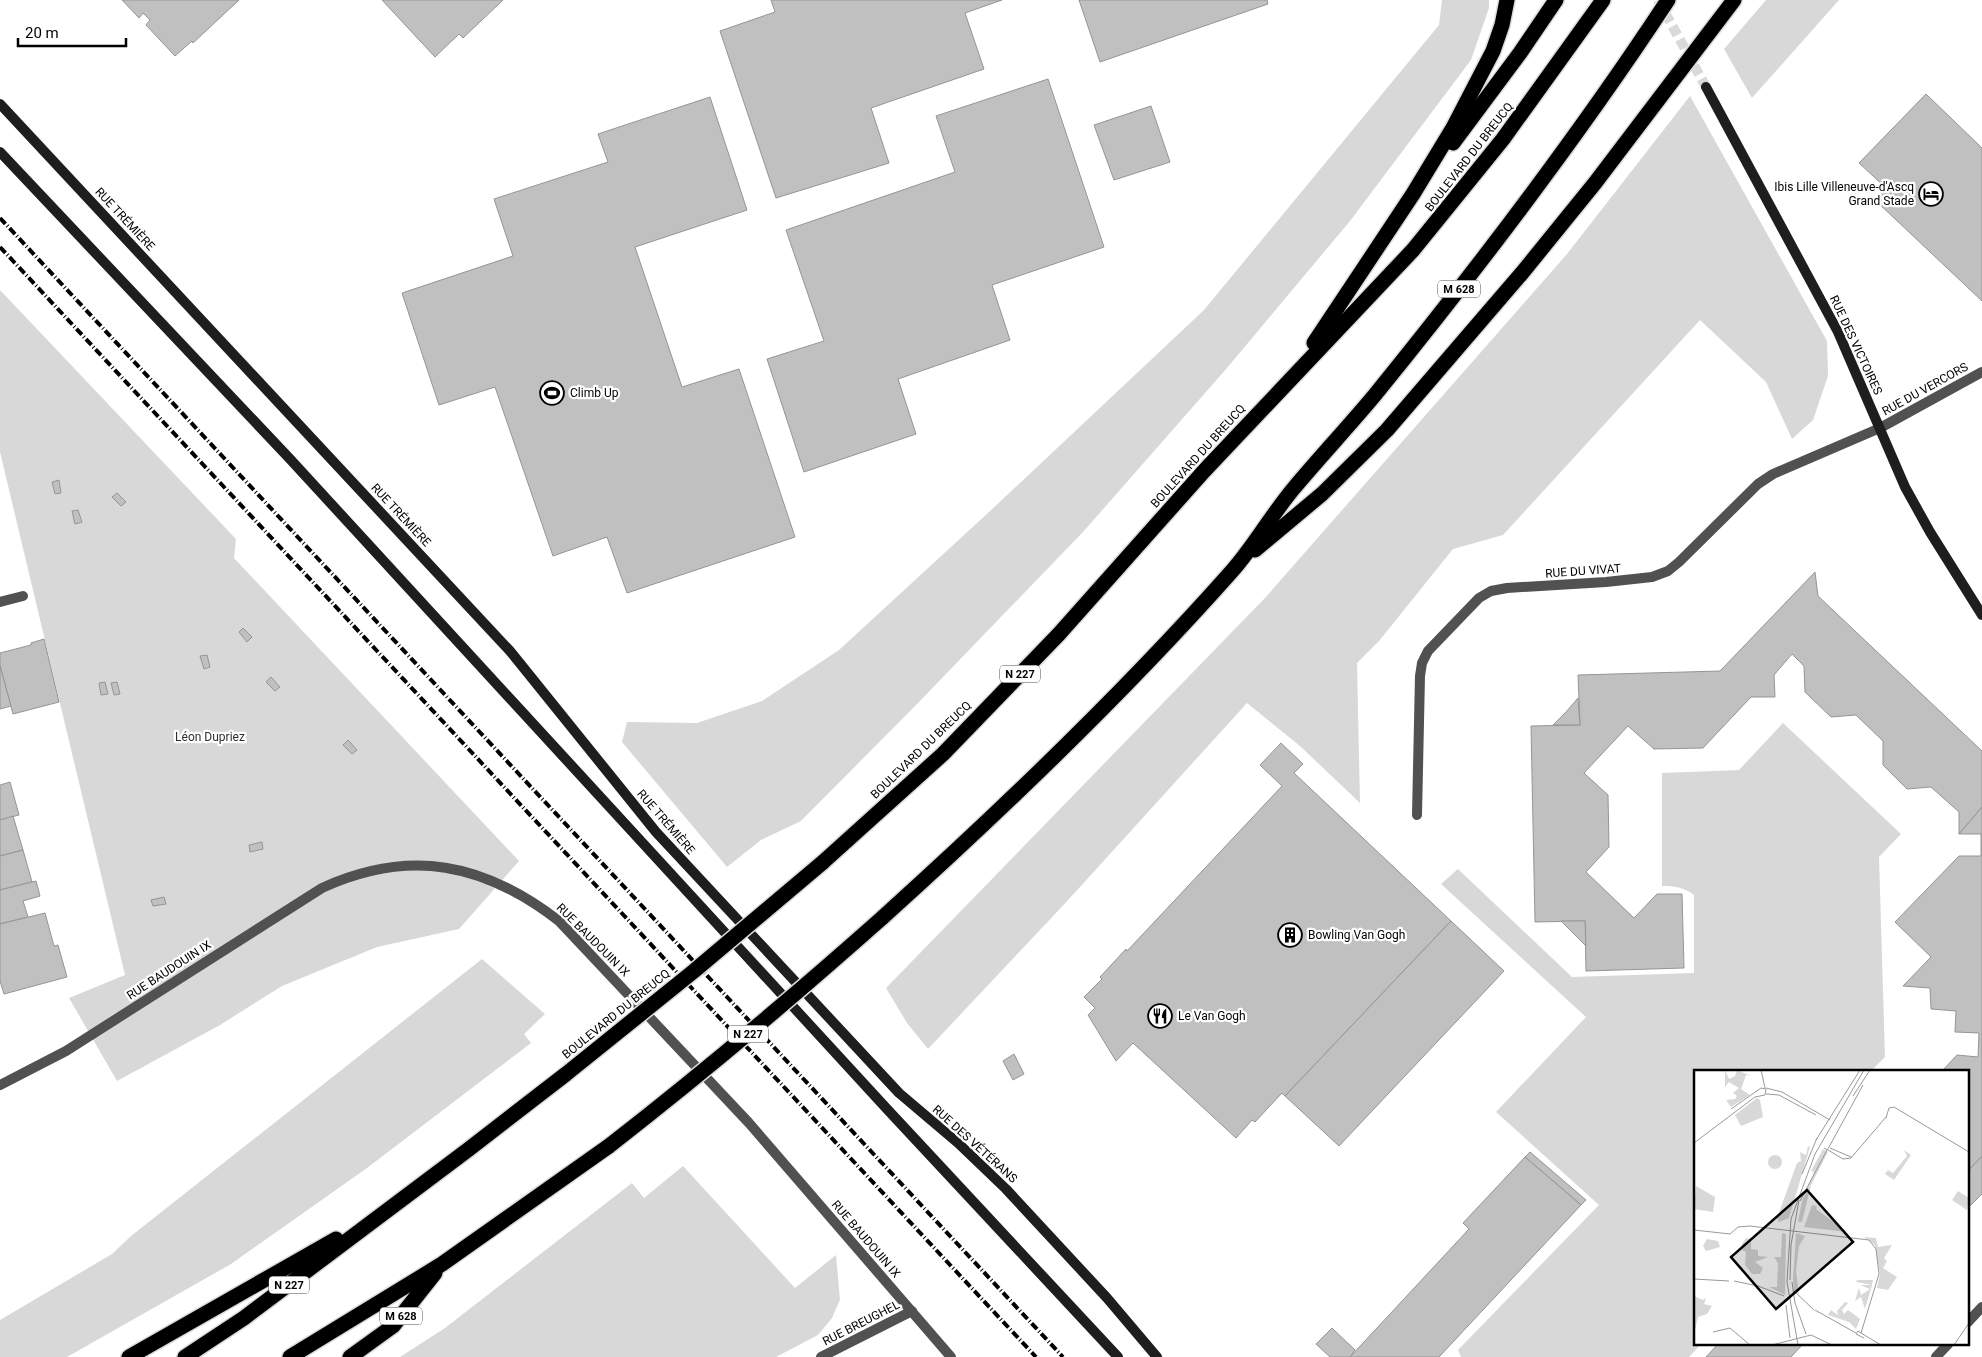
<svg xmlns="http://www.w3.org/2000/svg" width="1982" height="1357" font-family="Roboto,sans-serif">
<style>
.green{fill:#d8d8d8}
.building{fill:#c0c0c0;stroke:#959595}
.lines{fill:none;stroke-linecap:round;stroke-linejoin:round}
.secondary-tunnel{stroke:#d9d9d9;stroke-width:10;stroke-dasharray:10 5;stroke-linecap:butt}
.highway-casing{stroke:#dbdbdb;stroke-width:18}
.street{stroke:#515151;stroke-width:10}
.secondary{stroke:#1e1e1e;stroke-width:10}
.highway{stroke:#000;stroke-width:15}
.rail{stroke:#000;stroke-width:4;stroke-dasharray:8 2.5 1 2.5;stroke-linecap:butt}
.highway-bridge-casing{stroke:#dbdbdb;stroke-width:18;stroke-linecap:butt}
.highway-bridge{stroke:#000;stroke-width:15}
.labels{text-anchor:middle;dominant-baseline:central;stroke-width:4.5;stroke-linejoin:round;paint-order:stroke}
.shield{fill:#fff;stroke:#4c4c4c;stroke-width:1}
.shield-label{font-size:11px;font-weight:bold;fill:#000}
.street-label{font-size:12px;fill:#000;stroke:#fff}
.poi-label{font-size:12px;fill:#000;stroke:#fff;text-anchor:start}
.park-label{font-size:12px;fill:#2f2f2f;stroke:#fff}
.inset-road{fill:none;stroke:#999;stroke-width:1}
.view{fill:#000;fill-opacity:0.15;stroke:#000;stroke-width:2.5}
.inset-edge{fill:none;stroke:#000;stroke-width:2.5}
</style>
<rect width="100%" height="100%" fill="#fff"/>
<g class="green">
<polygon points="1442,0 1489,0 1489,8 1471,60 1350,221 1227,368 1083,532 918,703 801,821 761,840 727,867 622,742 627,722 697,723 762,701 839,650 989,512 1204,310 1439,25"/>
<polygon points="1766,0 1839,0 1752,98 1724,49"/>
<polygon points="1690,96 1827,341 1828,376 1813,420 1792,439 1766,382 1700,320 1503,535 1453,549 1379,641 1357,663 1360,803 1300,746 1247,703 1070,898 928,1049 907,1023 886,988 1264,599 1567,254"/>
<polygon points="0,290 236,539 234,558 519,861 459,929 377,947 282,986 220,1025 117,1081 69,998 125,975 0,452"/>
<path d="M 1783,723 L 1901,834 L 1879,857 L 1885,1057 L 1871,1071 L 1696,1071 L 1696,1343 L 1702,1343 L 1689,1357 L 1461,1357 L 1458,1350 L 1599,1205 L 1496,1112 L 1586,1017 L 1441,884 L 1458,869 L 1572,977 L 1694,973 L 1694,895 C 1683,887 1675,886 1662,886 L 1662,773 L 1739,770 Z"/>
<polygon points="482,959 545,1014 524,1034 531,1043 367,1168 231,1264 67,1357 0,1357 0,1320 112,1254 131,1236"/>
<polygon points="683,1166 795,1288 836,1255 840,1300 832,1318 818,1335 776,1357 400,1357 445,1328 632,1183 644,1198"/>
</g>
<g class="building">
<polygon points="122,0 239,0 193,43 192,41 175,56 146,25 150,20 143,13 139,18"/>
<polygon points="382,0 503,0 463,38 459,34 435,57"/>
<polygon points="771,0 1002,0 965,13 984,69 871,108 889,163 776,198 720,31 775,12"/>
<polygon points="1079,0 1267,0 1268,4 1100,62"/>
<polygon points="1048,79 1104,247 992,285 1010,340 898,379 916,434 804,472 767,359 824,341 786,230 955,172 936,116"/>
<polygon points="1926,94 1982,148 1982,301 1875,200 1886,188 1859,163"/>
<polygon points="710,97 747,210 635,247 682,387 739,369 795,537 627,593 607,537 553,556 495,387 439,405 402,293 513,256 494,199 608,162 598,134"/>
<polygon points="1151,106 1170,162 1114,180 1094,125"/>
<polygon points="59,480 61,493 55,494 52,482"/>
<polygon points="117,493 126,502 121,506 112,497"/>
<polygon points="78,510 82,522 75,524 72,511"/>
<polygon points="1815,572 1818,596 1982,751 1982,807 1959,834 1959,812 1931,787 1907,789 1883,765 1883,741 1856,715 1831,717 1805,692 1804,666 1792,654 1774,675 1775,697 1751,697 1703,748 1654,749 1628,726 1584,773 1608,795 1609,847 1586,872 1634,918 1657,894 1682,894 1684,968 1586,971 1585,921 1535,922 1531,726 1580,725 1578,675 1720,671"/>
<polygon points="243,628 252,637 247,642 239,632"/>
<polygon points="44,639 59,702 13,714 0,666 0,653 31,645 31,643"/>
<polygon points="207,655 210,667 204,669 200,656"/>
<polygon points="0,666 11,706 0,709"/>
<polygon points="271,677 280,687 275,691 266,682"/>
<polygon points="105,682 108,694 101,695 99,683"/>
<polygon points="117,682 120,694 114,695 111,683"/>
<polygon points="1578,698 1580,725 1553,725 1566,712"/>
<polygon points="348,740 357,750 352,754 343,745"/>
<polygon points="1281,743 1303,764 1294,773 1451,921 1285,1096 1282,1093 1255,1122 1252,1120 1236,1138 1133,1043 1116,1061 1088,1015 1095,1008 1084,997 1102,979 1100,977 1126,949 1127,951 1282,786 1260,765"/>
<polygon points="10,782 19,815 0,820 0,785"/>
<polygon points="1982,807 1982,1156 1968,1171 1968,1071 1942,1071 1957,1055 1978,1057 1979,1033 1955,1032 1956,1011 1931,1009 1930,988 1903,986 1931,957 1895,922 1959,856 1981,856 1981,834 1959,834"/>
<polygon points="13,816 23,850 0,856 0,820"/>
<polygon points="262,842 263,849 250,852 249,845"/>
<polygon points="23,850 32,882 0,890 0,856"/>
<polygon points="36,881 40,896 23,901 28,917 0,924 0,890"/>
<polygon points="164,897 166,904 153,906 151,900"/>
<polygon points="45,913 54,946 58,945 67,977 4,994 0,981 0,924"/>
<polygon points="1451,921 1504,971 1339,1146 1285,1096"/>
<polygon points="1561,921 1585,921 1586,946"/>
<polygon points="1014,1054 1024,1074 1013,1080 1003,1061"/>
<polygon points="1530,1152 1586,1200 1581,1205 1525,1157"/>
<polygon points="1982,1156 1982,1194 1968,1208 1968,1171"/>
<polygon points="1525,1157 1581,1205 1439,1357 1350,1357 1469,1229 1463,1223"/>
<polygon points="1332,1328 1355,1350 1350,1357 1330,1357 1316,1344"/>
<polygon points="1719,1343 1804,1343 1791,1357 1706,1357"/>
</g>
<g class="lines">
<polyline class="secondary-tunnel" points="1658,0 1706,87"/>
<g class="highway-casing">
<g id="highway">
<polyline points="1453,143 1520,53 1556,0"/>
<polyline points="1314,343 1413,194 1453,128 1493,51 1502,25 1507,0"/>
<polyline points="1255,550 1322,494 1387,430 1522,273 1595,183 1734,0"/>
<polyline points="822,863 943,754 1059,634 1204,471 1413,250 1503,139 1603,0"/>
<path d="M 882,918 C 1004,808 1123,694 1232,571 C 1255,545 1272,514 1294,488 C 1320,457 1348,427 1374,396 C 1478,268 1578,137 1668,0"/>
<polyline points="129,1357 336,1239"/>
<polyline points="185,1357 244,1318 469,1149 566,1074"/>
<polyline points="290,1357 442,1264 609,1146"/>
<polyline points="350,1357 393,1326 435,1273"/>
</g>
</g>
<g class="street">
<polyline points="0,602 23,596"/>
<polyline points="1417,815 1420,676 1422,663 1428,651 1479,598 1491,591 1507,588 1606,582 1652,577 1668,571 1679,562 1758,484 1773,474 1880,428 1982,372"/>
<path d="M 0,1085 L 66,1051 L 322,888 C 410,848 484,863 559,921 L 749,1123 L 951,1357"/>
<polyline points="1968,1322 1982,1307"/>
<polyline points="821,1357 912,1311"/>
<polyline points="1936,1357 1949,1343"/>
</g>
<g class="secondary">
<polyline points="1706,87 1838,332 1905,487 1930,532 1982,615"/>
<polyline points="0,104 510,651 656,832 899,1093 958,1143 1006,1189 1107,1298 1157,1357"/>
<polyline points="0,152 290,459 887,1109 1118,1357"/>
</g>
<use href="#highway" class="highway"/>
<g class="rail">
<polyline points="0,218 1063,1357"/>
<polyline points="0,247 1036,1357"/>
</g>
<g class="highway-bridge-casing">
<g id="highway-bridge">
<polyline points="566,1074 694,971 822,863"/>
<path d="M 609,1146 C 703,1073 793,997 882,918"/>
</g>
</g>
<use href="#highway-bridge" class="highway-bridge"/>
</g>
<defs>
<g id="hotel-ring" transform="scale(1.25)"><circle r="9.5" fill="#fff" stroke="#000" stroke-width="1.5"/><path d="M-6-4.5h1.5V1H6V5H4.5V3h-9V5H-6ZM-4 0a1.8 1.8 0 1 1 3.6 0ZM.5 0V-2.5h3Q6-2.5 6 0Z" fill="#000"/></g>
<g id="stadium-ring" transform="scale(1.25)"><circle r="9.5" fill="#fff" stroke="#000" stroke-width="1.5"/><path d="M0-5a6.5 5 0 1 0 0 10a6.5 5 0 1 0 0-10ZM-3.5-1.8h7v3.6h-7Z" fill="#000"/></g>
<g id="building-ring" transform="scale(1.25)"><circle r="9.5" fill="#fff" stroke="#000" stroke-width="1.5"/><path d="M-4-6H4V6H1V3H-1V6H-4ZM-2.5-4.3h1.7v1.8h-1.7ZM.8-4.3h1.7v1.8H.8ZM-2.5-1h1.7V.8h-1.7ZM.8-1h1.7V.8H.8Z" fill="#000"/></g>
<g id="restaurant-ring" transform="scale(1.25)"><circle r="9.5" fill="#fff" stroke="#000" stroke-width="1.5"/><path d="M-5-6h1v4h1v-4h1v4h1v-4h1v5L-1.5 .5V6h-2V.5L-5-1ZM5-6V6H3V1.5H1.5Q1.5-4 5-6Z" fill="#000"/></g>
</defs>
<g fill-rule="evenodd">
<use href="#hotel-ring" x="1931" y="194"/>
<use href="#stadium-ring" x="552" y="393"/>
<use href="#building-ring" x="1290" y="935"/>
<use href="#restaurant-ring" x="1160" y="1016"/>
</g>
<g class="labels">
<g class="shield">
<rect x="1438" y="280.5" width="42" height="17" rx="4"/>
<rect x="1000" y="665.5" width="40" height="17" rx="4"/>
<rect x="728" y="1025.5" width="40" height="17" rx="4"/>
<rect x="269" y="1276.5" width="40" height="17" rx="4"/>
<rect x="380" y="1307.5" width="42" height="17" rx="4"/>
</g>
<g class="shield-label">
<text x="1459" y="289">M 628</text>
<text x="1020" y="674">N 227</text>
<text x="748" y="1034">N 227</text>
<text x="289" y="1285">N 227</text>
<text x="401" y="1316">M 628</text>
</g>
<g class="street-label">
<text transform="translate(1469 157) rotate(-52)">BOULEVARD DU BREUCQ</text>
<text transform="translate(125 219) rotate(47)">RUE TRÉMIÈRE</text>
<text transform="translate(1856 345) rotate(65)">RUE DES VICTOIRES</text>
<text transform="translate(1925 389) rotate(-29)">RUE DU VERCORS</text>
<text transform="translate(1198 456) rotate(-48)">BOULEVARD DU BREUCQ</text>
<text transform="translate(401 515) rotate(47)">RUE TRÉMIÈRE</text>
<text transform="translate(1583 571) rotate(-4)">RUE DU VIVAT</text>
<text transform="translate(921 750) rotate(-44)">BOULEVARD DU BREUCQ</text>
<text transform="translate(666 822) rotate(49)">RUE TRÉMIÈRE</text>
<text transform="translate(593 940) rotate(45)">RUE BAUDOUIN IX</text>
<text transform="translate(169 970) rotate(-33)">RUE BAUDOUIN IX</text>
<text transform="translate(616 1014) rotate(-39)">BOULEVARD DU BREUCQ</text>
<text transform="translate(975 1144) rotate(42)">RUE DES VÉTÉRANS</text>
<text transform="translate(866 1239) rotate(49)">RUE BAUDOUIN IX</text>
<text transform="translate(861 1323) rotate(-27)">RUE BREUGHEL</text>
</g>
<g class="poi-label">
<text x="1914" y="187" text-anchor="end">Ibis Lille Villeneuve-d'Ascq<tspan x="1914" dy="14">Grand Stade</tspan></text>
<text x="570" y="393">Climb Up</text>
<text x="1308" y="935">Bowling Van Gogh</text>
<text x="1178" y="1016">Le Van Gogh</text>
</g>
<g class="park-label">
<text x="210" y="737">Léon Dupriez</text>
</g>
</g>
<g transform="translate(1694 1070)">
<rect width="275" height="275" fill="#fff"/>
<path d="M 31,0 L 35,9 L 41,6 L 43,0 L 57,6 L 52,5 L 47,19 L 56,25 L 37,37 L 32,30 L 41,29 L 43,26 L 39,23 L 45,18 L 35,12 L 31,17 ZM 63,28 L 66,30 L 69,47 L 47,56 L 41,45 ZM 114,76 L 116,77 L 95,148 L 85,152 L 83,148 L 103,93 L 107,91 L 106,82 L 112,85 ZM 129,79 L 134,82 L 117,115 L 108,152 L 104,152 L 108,131 L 120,102 L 117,101 ZM 210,80 L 217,85 L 200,110 L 191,104 L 194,100 L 199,103 L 213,86 ZM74 92a7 7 0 1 1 14 0a7 7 0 1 1-14 0ZM 2,116 L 21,127 L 19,142 L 0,139 ZM 264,121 L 275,128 L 273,140 L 258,130 ZM 118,135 L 123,136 L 122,139 L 153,162 L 110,157 ZM 88,163 L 92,164 L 91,225 L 75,217 L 83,217 L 84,193 L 80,187 L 87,187 ZM 102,163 L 111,166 L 105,176 L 102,201 L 105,224 L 100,220 L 99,209 ZM 170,167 L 182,168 L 184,177 L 198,175 L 190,188 L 193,191 L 189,198 L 203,207 L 194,220 L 183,218 L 186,204 L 181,175 ZM 52,168 L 57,169 L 57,179 L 64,180 L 64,186 L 74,187 L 61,192 L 69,198 L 66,204 L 58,204 L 51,195 L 52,182 L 48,180 L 48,174 ZM 13,169 L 24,171 L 26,177 L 12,181 L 9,176 ZM 163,210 L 179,210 L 177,219 L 171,239 L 167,227 L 161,231 L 165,218 L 167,225 L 176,219 L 166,215 L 178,215 L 162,212 ZM 0,226 L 9,230 L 12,228 L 10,234 L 18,236 L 13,244 L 4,247 L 0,264 ZM 151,232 L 154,233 L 148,240 L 150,244 L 154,240 L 166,249 L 162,259 L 155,252 L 134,245 L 137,240 L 144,245 L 143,241 Z" fill="#d8d8d8"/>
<path class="inset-road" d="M 67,0 L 71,18M 72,18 L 88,22 L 136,50M 72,24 L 85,25 L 122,45M 159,26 L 176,0M 192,48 L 195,38 L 200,37 L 275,82M 122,70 L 166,0M 0,73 L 61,27 L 71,25 L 72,19 L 67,18 L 37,39M 130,78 L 133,80 L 135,77 L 169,15M 136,78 L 157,87M 134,80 L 149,89 L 157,88 L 192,47M 108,104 L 123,68M 106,131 L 133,80M 0,160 L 36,164 L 44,157 L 56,156 L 175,170 L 182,179 L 185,204 L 167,263 L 187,275M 0,209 L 35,211M 96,210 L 97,175 L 105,130M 40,211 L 64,216 L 90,226M 98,212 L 101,233 L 112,264M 99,220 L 120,240M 92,235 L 96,268M 121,240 L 162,263M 19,262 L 36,258 L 56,275M 167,263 L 164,261 L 162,264 L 170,268M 78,275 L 117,265 L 138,275M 104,275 L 93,212 L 97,149 L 121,84 L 170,0M 260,275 L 275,253"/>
<path class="view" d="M 113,120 L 159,172 L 82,239 L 37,187 Z"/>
<rect width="275" height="275" class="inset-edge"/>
</g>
<path d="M18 38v8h108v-8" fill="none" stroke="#000000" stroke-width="2.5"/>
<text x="25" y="38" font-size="15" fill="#000000" stroke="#ffffff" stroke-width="4" paint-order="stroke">20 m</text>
</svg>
